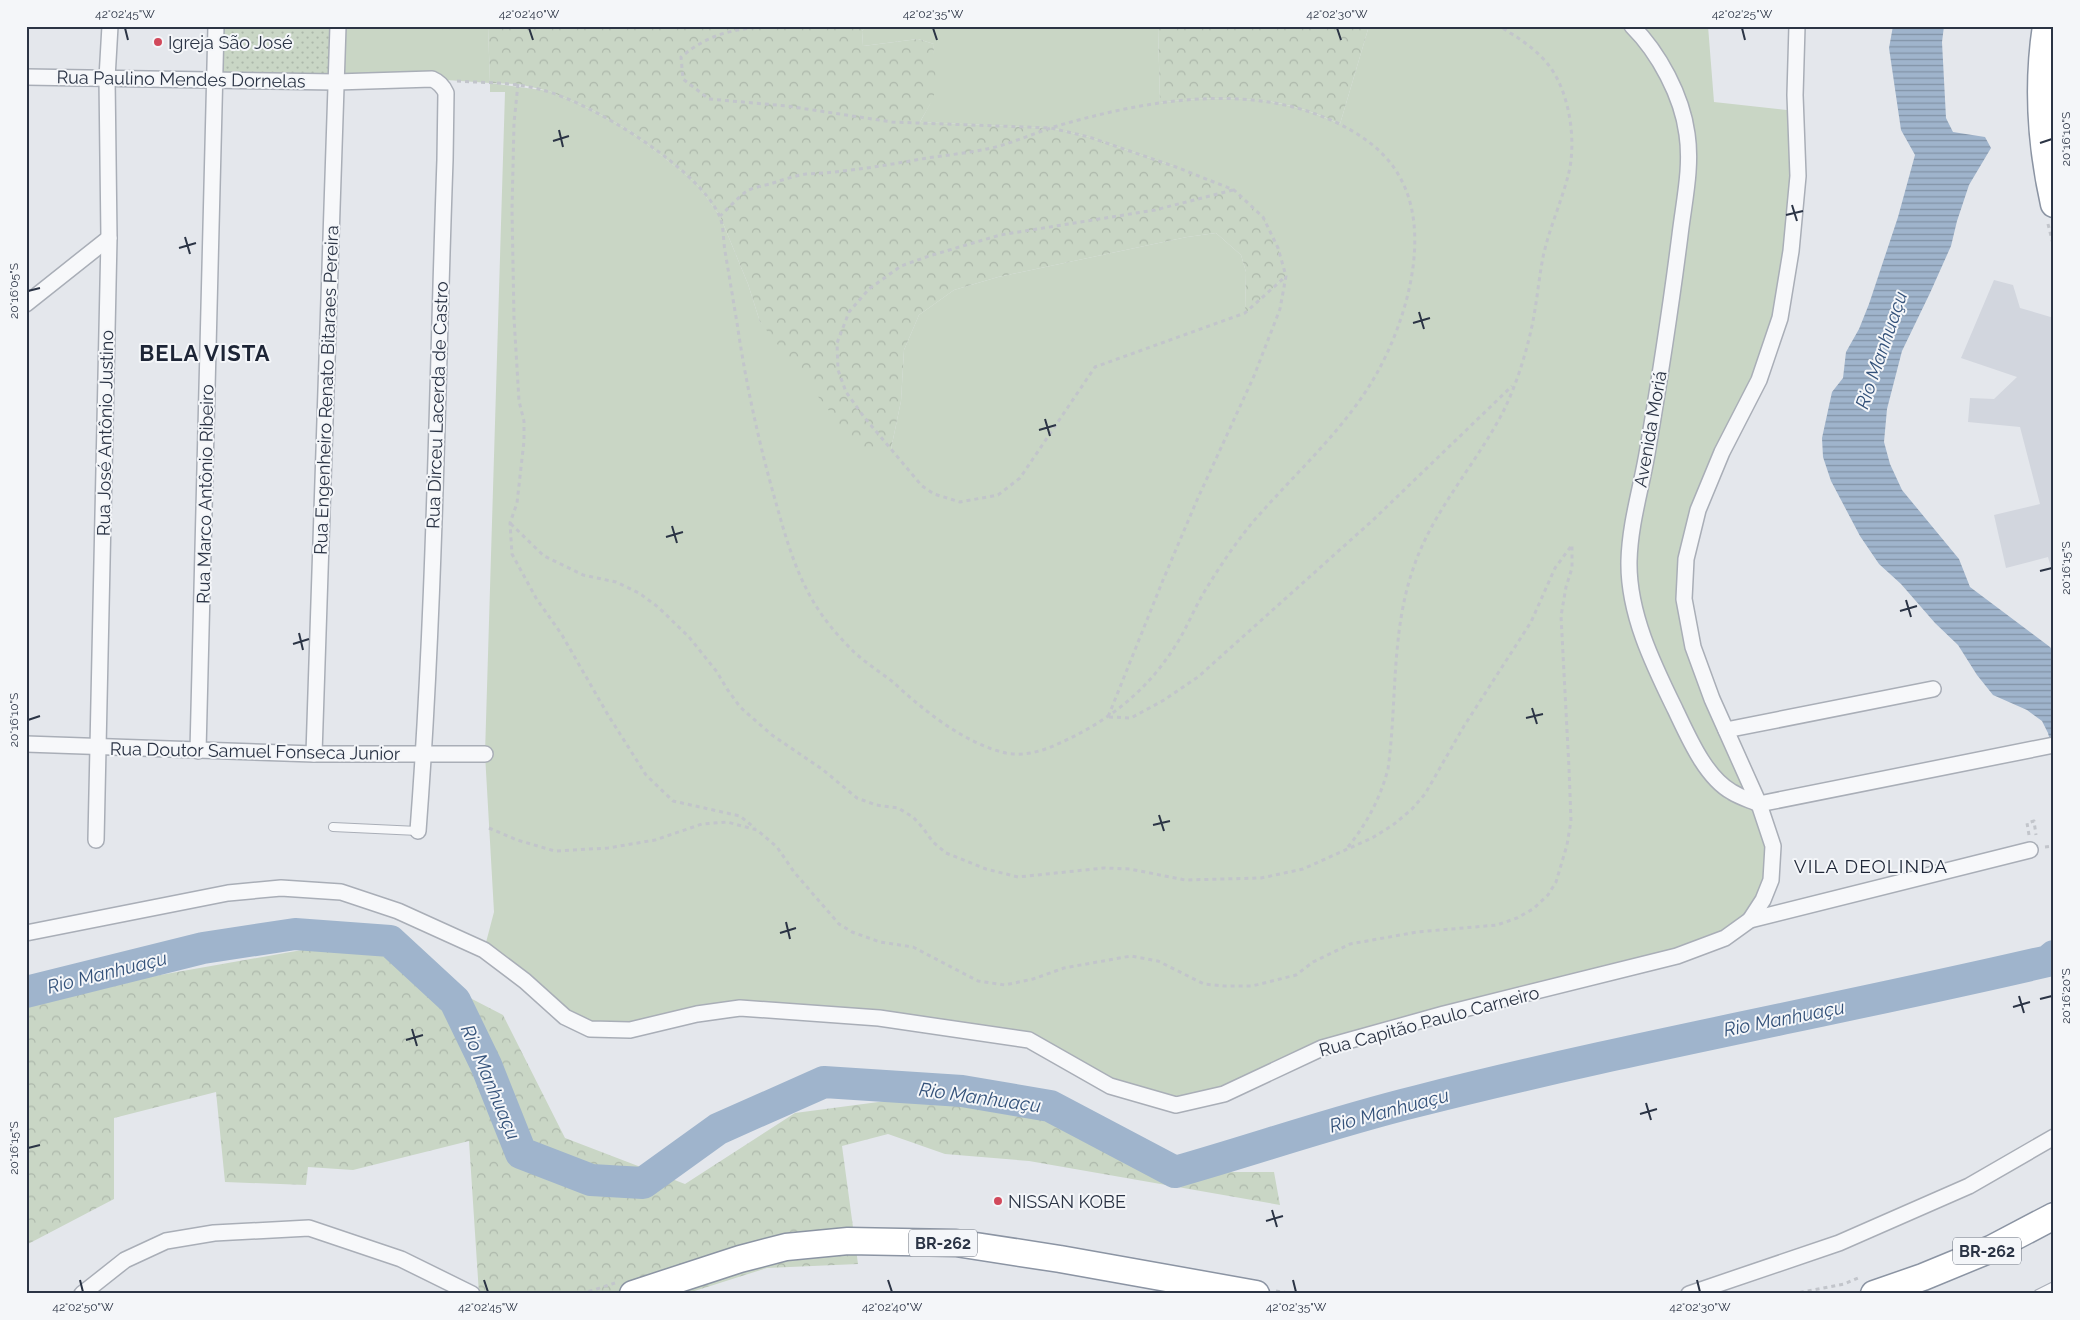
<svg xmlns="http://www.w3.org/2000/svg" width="2080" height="1320" font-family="Raleway,sans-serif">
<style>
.built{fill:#d2d6de}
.grass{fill:#c9d6c5}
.forest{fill:url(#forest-crowns)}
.park{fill:url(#park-dots)}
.water{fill:url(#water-rules)}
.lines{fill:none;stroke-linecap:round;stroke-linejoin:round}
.river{stroke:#9fb4cc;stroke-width:32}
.service-casing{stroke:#a9aeb7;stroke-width:10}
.minor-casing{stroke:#a9aeb7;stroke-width:18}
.trunk-casing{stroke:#8b94a3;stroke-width:29}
.path{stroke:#c2c5cb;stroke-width:3;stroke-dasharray:4 4;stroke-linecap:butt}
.service{stroke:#f7f8fa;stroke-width:8}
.minor{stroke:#f7f8fa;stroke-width:15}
.trunk{stroke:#fff;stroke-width:26}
.ticks{fill:none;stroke:#2b3445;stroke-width:2}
.poi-dot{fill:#d1495b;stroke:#f4f6f9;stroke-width:2}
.labels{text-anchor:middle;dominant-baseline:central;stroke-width:4;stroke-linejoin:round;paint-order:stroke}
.shield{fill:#f4f6f9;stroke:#676e7b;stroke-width:1}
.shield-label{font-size:16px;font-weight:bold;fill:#2b3445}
.poi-label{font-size:18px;fill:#2b3445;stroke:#f4f6f9;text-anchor:start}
.street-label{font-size:18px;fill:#2b3445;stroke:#f4f6f9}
.water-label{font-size:19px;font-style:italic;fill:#34527a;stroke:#f4f6f9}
.neighbourhood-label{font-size:19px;letter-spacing:1px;fill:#1d2536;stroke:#f4f6f9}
.district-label{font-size:22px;font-weight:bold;letter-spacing:1px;fill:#1d2536;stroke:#f4f6f9}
.neatline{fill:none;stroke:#2b3445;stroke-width:2}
.ticks-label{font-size:12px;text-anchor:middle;fill:#2b3445}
</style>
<defs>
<pattern id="forest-crowns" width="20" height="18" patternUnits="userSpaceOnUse" patternTransform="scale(1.25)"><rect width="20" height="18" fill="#c9d6c5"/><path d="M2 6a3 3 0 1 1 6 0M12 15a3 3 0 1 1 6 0" fill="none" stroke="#adb8ab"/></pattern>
<pattern id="park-dots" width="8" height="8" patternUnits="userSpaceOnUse" patternTransform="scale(1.25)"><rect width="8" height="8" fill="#c9d6c5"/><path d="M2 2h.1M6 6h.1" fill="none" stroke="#adb8ab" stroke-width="1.8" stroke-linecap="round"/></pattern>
<pattern id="water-rules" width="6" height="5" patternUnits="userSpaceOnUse" patternTransform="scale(1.25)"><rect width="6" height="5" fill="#9fb4cc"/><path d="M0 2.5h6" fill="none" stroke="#8293a7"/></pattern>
</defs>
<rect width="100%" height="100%" fill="#e4e7ec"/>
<polygon class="built" points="1994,280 2013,285 2020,308 2054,318 2054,578 2048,557 2006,568 1994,515 2040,504 2020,427 1968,422 1970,398 1994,399 2017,377 1961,358"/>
<path class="grass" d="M 338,26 L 488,26 L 490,83 L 549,91 L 588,108 L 630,131 L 695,182 L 720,216 L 748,284 L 760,322 L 891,449 L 901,401 L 904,350 L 919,315 L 954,290 L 998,277 L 1187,237 L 1216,233 L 1241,255 L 1246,272 L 1245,312 L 1286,276 L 1176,167 L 1089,137 L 1051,128 L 920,122 L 930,104 L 934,44 L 918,39 L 863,46 L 862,31 L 866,26 L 1158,26 L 1160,103 C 1198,97 1246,96 1282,104 C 1303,108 1321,116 1340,124 L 1369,26 L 1708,26 L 1714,102 L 1795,111 L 1798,176 L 1780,318 L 1698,510 L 1684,599 L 1773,846 L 1763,900 L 1725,938 L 1444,1014 L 1176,1105 L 1110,1086 L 1029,1040 L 740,1008 L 590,1029 L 484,950 L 494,912 L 485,754 L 505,92 L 490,92 L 490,83 L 432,79 L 336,82 Z"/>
<g class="forest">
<path d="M 488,26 L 866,26 L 862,31 L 863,46 L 918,39 L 934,44 C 933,58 936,71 936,85 C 935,99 926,111 920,122 L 1051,128 L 1089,137 L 1176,167 L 1234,190 L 1263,217 L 1278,248 L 1286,276 L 1245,313 L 1246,272 L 1241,255 L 1216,233 L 1187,237 L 998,277 L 954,290 L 919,315 L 904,350 L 901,401 L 891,449 L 858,448 L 760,322 L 748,284 L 720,216 L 695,182 L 630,131 L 588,108 L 549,91 L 518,84 L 490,83 Z"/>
<path d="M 1158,26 L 1369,26 L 1340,124 C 1322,116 1303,108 1283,104 C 1246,96 1197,97 1160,103 Z"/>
<polygon points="358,940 503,1015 565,1138 685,1184 795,1113 962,1091 1050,1106 1175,1172 1274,1172 1280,1205 1029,1161 945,1154 888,1134 842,1146 858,1264 767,1268 685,1294 479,1294 469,1141 353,1170 308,1167 306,1185 225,1182 216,1092 114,1118 114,1199 28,1244 26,1241 26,1003 70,991"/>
</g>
<polygon class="park" points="216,26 338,26 336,82 215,80"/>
<polygon class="water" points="1893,26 1944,26 1942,42 1946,118 1953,132 1985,137 1991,148 1969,185 1957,221 1951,246 1930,293 1902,351 1887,409 1884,442 1890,464 1902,490 1959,559 1970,587 2050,647 2054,653 2054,756 2048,733 2042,721 2027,710 1993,695 1977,675 1958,645 1935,623 1901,584 1879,564 1860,536 1831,481 1823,457 1822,438 1832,392 1843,378 1846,352 1859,329 1869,304 1898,217 1915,155 1901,130 1889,48"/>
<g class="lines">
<path class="river" d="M 26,992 L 203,948 L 295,934 L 390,941 L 455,1001 L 486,1065 L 521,1153 L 591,1180 L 643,1183 L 718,1129 L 824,1082 L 962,1091 L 1050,1106 L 1175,1172 C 1256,1149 1336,1121 1418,1101 C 1626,1048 1838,1010 2048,961 L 2054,956"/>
<g class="service-casing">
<g id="service">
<polyline points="333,827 418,831"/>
<polyline points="2038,1294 2054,1286"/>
</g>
</g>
<g class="minor-casing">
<g id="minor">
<path d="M 1632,26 C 1659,53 1682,96 1687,134 C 1692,167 1684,201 1680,235 C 1671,306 1660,377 1648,448 C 1642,486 1630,522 1629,561 C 1628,613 1653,664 1675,709 C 1688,736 1705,777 1732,792 C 1740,797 1750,800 1759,804 L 2054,745"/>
<path d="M 26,77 L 336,82 L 432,79 C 439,82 443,86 446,93 L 445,160 C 437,384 435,608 418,831"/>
<polyline points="26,304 109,238"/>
<polyline points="1726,730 1933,689"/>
<polyline points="26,744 314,754 485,754"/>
<polyline points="198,751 216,26"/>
<polyline points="314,754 338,26"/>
<polyline points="96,840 109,238 107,78 110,26"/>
<polyline points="1750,920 1763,900 1771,880 1773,846 1759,804 1712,699 1693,647 1684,599 1686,559 1698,510 1722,452 1759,380 1780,318 1791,251 1798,176 1795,95 1797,26"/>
<polyline points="26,933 228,893 281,888 341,892 398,911 484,950 525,981 565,1017 590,1029 630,1030 697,1014 740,1008 879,1018 1029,1040 1110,1086 1176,1105 1224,1094 1322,1048 1444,1014 1677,956 1725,938 1750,920 2030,850"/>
<polyline points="82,1294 125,1260 166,1241 214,1233 309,1228 401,1259 472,1294"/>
<polyline points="1689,1294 1839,1243 1969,1186 2054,1137"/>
</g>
</g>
<g class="trunk-casing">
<g id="trunk">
<path d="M 2046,26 C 2037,85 2041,146 2054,204"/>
<polyline points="633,1294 740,1259 786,1247 848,1241 956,1243 1060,1259 1256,1294"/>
<polyline points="1874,1294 1923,1277 1991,1249 2054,1216"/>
</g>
</g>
<g class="path">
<path d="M 771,26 C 734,29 710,33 681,57 L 683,79 L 709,99 L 787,106 L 892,122 L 1051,128 L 1089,137 L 1176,167 L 1234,190 L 1263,217 L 1278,248 L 1286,276 L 1280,309 L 1254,376 L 1197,500 L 1163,580 L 1108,717"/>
<path d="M 457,81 C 486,83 515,82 542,90 C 591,102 698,168 719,215 C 724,225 723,240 725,251 C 729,275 733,299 737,323 C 746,384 759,444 776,503 C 787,542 798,581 822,615 C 831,628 843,641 854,652 C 866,663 880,672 893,682 C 923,710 965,744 1006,753 C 1026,757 1046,750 1064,741 C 1110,720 1147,690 1174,648 C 1186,630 1193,611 1203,594 C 1218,569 1234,545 1252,523 C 1294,474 1345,430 1377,373 C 1407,319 1433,231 1398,174 C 1380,143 1343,123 1310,112 C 1230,85 1136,103 1057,126 C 1034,133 1011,144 987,149 C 968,153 947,155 927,158 C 899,163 871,168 842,171 C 830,173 818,173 806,174 C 794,176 782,180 770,184 C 765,185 752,188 747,191 C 738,197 729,208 720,216"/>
<polyline points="518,84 514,123 512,210 514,318 519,401 524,421 524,441 517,503 510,523 512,554 536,598 562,635 608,715 646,775 673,801 740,816 755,828"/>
<polyline points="1233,190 1155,210 1000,235 929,256 901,266 869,289 849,312 837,343 838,370 846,392 864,417 922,486 934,494 960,502 998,495 1020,478 1095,367 1245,313 1285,277"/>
<polyline points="2048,224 2054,248"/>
<polyline points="1109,717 1131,718 1164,700 1198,677 1373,520 1512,386"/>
<polyline points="489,828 517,840 555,851 608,848 655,840 702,824 727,822 757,830 777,847 794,872 839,924 852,932 880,942 913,947 978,981 1005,985 1033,979 1064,968 1131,956 1158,961 1204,984 1224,986 1252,986 1296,975 1313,962 1350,944 1417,932 1497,925 1517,918 1533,909 1548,895 1556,882 1567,845 1571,821 1569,768 1561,616 1566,587 1572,568 1572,545 1555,568 1531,622 1464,726 1425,794 1412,809 1393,825 1372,838 1303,869 1261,878 1185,880 1130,869 1104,868 1018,877 986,869 946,853 933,842 923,828 913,817 898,808 876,805 857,798 822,769 772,735 740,707 727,689 717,672 689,637 658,607 639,593 616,582 583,575 544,556 510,523"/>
<polyline points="2029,835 2027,823 2034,821 2036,835"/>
<path d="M 1348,847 C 1367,823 1380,799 1388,769 C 1397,704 1391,635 1412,572 C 1431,512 1476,465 1504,410 C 1517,383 1527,351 1533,321 C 1537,300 1539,278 1543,257 C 1549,229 1561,203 1568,176 C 1577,143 1570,94 1550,67 C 1537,49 1517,37 1499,26"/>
<polyline points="2045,847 2054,846"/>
<polyline points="1276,1291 1295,1294"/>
<polyline points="581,1294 615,1283"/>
<polyline points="1792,1294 1844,1284 1858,1278"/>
</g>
<use href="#service" class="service"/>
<use href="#minor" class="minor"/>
<use href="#trunk" class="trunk"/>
</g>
<path class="ticks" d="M 125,28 L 128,40M 529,28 L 533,40M 933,28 L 937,40M 1337,28 L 1341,40M 1742,28 L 1745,40M 559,130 L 563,147M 553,141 L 569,136M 2040,143 L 2052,139M 1792,205 L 1797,221M 1786,215 L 1803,211M 185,237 L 190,254M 179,248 L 196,243M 28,291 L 40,288M 1419,312 L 1424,329M 1413,323 L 1430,318M 1045,419 L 1050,436M 1039,430 L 1056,425M 672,526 L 677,543M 666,537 L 683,532M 2040,571 L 2052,568M 1906,600 L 1911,617M 1900,611 L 1917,606M 299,633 L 303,650M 293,644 L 309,639M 1532,708 L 1537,724M 1526,718 L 1543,714M 28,720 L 40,716M 1159,815 L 1164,831M 1153,825 L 1170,821M 786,922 L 790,939M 780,933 L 796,928M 2019,996 L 2024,1013M 2040,999 L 2052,996M 2013,1007 L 2030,1002M 412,1029 L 417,1046M 406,1040 L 423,1035M 1646,1103 L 1651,1120M 1640,1114 L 1657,1109M 28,1148 L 40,1145M 1272,1210 L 1277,1227M 1266,1221 L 1283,1216M 80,1280 L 83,1292M 484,1280 L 488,1292M 888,1280 L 892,1292M 1293,1280 L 1296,1292M 1697,1280 L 1700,1292"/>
<g class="poi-dot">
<circle cx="158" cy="42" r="5"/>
<circle cx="998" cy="1201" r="5"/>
</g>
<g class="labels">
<g class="shield">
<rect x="909" y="1229.5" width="68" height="27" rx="4"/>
<rect x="1953" y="1237.5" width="68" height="27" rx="4"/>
</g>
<g class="shield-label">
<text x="943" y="1243">BR-262</text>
<text x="1987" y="1251">BR-262</text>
</g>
<g class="poi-label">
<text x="168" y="42">Igreja São José</text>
<text x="1008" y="1201">NISSAN KOBE</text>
</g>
<g class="street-label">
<text transform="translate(181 79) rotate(1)">Rua Paulino Mendes Dornelas</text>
<text transform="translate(326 390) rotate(-88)">Rua Engenheiro Renato Bitaraes Pereira</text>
<text transform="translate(437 405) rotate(-88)">Rua Dirceu Lacerda de Castro</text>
<text transform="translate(1650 429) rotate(-80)">Avenida Moriá</text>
<text transform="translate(105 433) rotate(-89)">Rua José Antônio Justino</text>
<text transform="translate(205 494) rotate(-89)">Rua Marco Antônio Ribeiro</text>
<text transform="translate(255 751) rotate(1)">Rua Doutor Samuel Fonseca Junior</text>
<text transform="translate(1429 1021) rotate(-15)">Rua Capitão Paulo Carneiro</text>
</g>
<g class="water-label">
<text transform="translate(1881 350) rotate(-71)">Rio Manhuaçu</text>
<text transform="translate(107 972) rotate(-14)">Rio Manhuaçu</text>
<text transform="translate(1784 1018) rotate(-11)">Rio Manhuaçu</text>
<text transform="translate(491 1082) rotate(67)">Rio Manhuaçu</text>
<text transform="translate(980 1097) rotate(8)">Rio Manhuaçu</text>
<text transform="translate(1389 1110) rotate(-15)">Rio Manhuaçu</text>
</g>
<g class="neighbourhood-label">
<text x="1871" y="866">VILA DEOLINDA</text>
</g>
<g class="district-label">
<text x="205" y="353">BELA VISTA</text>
</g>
</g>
<rect width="2080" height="1320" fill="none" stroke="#f4f6f9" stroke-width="55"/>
<rect x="28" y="28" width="2024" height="1264" class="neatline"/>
<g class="ticks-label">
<text x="125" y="18">42°02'45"W</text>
<text x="529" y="18">42°02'40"W</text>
<text x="933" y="18">42°02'35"W</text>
<text x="1337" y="18">42°02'30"W</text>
<text x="1742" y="18">42°02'25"W</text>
<text transform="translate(2066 139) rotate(-90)" y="4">20°16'10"S</text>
<text transform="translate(14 291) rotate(-90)" y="4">20°16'05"S</text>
<text transform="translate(2066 568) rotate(-90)" y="4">20°16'15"S</text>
<text transform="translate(14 720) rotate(-90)" y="4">20°16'10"S</text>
<text transform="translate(2066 996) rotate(-90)" y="4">20°16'20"S</text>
<text transform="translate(14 1148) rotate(-90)" y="4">20°16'15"S</text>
<text x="83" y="1311">42°02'50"W</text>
<text x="488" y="1311">42°02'45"W</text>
<text x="892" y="1311">42°02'40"W</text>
<text x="1296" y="1311">42°02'35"W</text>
<text x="1700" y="1311">42°02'30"W</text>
</g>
</svg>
